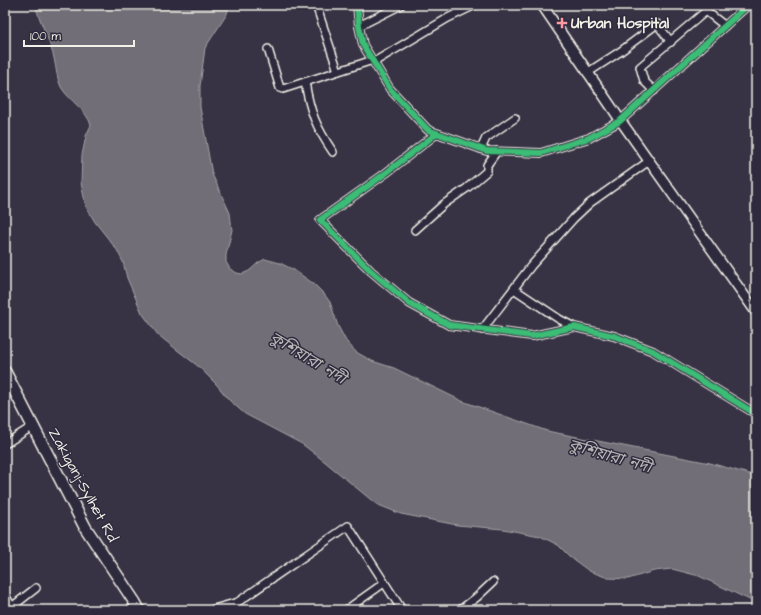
<svg xmlns="http://www.w3.org/2000/svg" width="761" height="615" font-family="'Architects Daughter','Noto Sans Bengali',sans-serif">
<style>
.water{fill:#726e77;stroke:#a6a2a4}
.lines{fill:none;stroke-linecap:round;stroke-linejoin:round}
.minor-casing{stroke:#f4f1e8;stroke-width:10}
.tertiary-casing{stroke:#f4f1e8;stroke-width:12}
.primary-casing{stroke:#f4f1e8;stroke-width:14}
.minor{stroke:#2f2a3d;stroke-width:7}
.tertiary{stroke:#2f2a3d;stroke-width:9}
.primary{stroke:#2f2a3d;stroke-width:11}
.cycleway-casing{stroke:#2f2a3d;stroke-width:8}
.cycleway{stroke:#3abd76;stroke-width:6}
.poi-dot{fill:#ff9aa2;stroke:#2f2a3d;stroke-width:1.5}
.labels{text-anchor:middle;dominant-baseline:central;stroke-width:3;stroke-linejoin:round;paint-order:stroke}
.poi-label{font-size:15px;font-weight:bold;fill:#f4f1e8;stroke:#2f2a3d;text-anchor:start}
.street-label{font-size:15px;fill:#f4f1e8;stroke:#2f2a3d}
.water-label{font-size:16px;font-style:italic;fill:#bab6b5;stroke:#2f2a3d}
</style>
<rect width="100%" height="100%" fill="#373244"/>
<filter id="ink" filterUnits="userSpaceOnUse"><feTurbulence type="fractalNoise" baseFrequency=".025" numOctaves="2"/><feDisplacementMap in="SourceGraphic" scale="8" xChannelSelector="R" yChannelSelector="G"/><feConvolveMatrix kernelMatrix="1 2 1 2 8 2 1 2 1" color-interpolation-filters="sRGB"/></filter>
<g filter="url(#ink)">
<path class="water" d="M 35,5 L 229,5 L 227,14 L 205,48 L 200,86 L 200,107 L 212,174 L 230,213 L 232,230 L 226,255 L 226,262 L 230,269 L 237,273 L 242,274 L 249,271 L 258,263 L 265,259 L 280,263 L 294,270 L 314,284 L 324,294 L 330,302 L 338,326 L 346,341 L 356,352 L 372,361 L 394,368 L 462,401 L 547,431 L 710,463 L 756,476 L 756,603 L 699,576 L 672,569 L 654,571 L 628,579 L 608,578 L 589,571 L 570,557 L 558,545 L 540,536 L 503,529 L 457,525 L 401,514 L 376,504 L 324,461 L 302,444 L 245,414 L 230,401 L 216,384 L 199,367 L 158,335 L 142,313 L 127,278 L 123,262 L 117,250 L 95,222 L 86,207 L 81,183 L 82,155 L 86,136 L 91,125 C 86,109 69,101 61,87 C 56,76 56,65 53,54 C 48,37 40,22 35,5 Z"/>
<g class="lines">
<g class="minor-casing">
<g id="minor">
<polyline points="316,5 338,71"/>
<polyline points="357,5 359,26 363,45 390,89 428,130 487,151 541,153 589,138 620,121 748,5"/>
<polyline points="359,26 401,5"/>
<polyline points="268,49 280,88 283,89 373,60"/>
<polyline points="374,62 448,18 475,5"/>
<polyline points="587,73 621,51 657,24 671,42"/>
<path d="M 305,82 C 310,112 316,127 333,152"/>
<polyline points="654,91 644,81 640,67 706,11 725,26"/>
<polyline points="436,134 386,173 320,220 371,271 409,303 449,325 532,336 574,327 614,336 653,351 756,414"/>
<polyline points="481,149 486,138 515,118"/>
<polyline points="415,230 444,204 467,188 487,171 487,165 497,151"/>
<polyline points="514,289 559,319 574,327"/>
<polyline points="482,330 531,266 574,218 590,203 649,161"/>
<polyline points="5,444 33,426"/>
<polyline points="5,595 12,607"/>
<polyline points="235,604 348,526 402,610"/>
<polyline points="8,610 36,588"/>
<polyline points="346,610 384,583"/>
<polyline points="460,610 477,597 493,582"/>
</g>
</g>
<g class="tertiary-casing">
<g id="tertiary">
<polyline points="542,5 623,124 756,312"/>
<polyline points="214,610 235,604"/>
</g>
</g>
<g class="primary-casing">
<polyline id="primary" points="5,372 85,527 134,601 139,610"/>
</g>
<use href="#minor" class="minor"/>
<use href="#tertiary" class="tertiary"/>
<use href="#primary" class="primary"/>
<g class="cycleway-casing">
<g id="cycleway">
<polyline points="357,5 359,26 363,45 390,89 428,130 487,151 541,153 589,138 620,121 748,5"/>
<polyline points="436,134 386,173 320,220 371,271 409,303 449,325 532,336 574,327 614,336 653,351 756,414"/>
</g>
</g>
<use href="#cycleway" class="cycleway"/>
</g>
</g>
<path class="poi-dot" d="M560 17h4v4h4v4h-4v4h-4v-4h-4v-4h4z"/>
<g class="labels">
<g class="poi-label">
<text x="571" y="23">Urban Hospital</text>
</g>
<g class="street-label">
<text transform="translate(83 485) rotate(61)">Zakiganj-Sylhet Rd</text>
</g>
<g class="water-label">
<text transform="translate(308 358) rotate(31)">কুশিয়ারা নদী</text>
<text transform="translate(610 456) rotate(16)">কুশিয়ারা নদী</text>
</g>
</g>
<rect width="761" height="615" fill="none" stroke="#2f2a3d" stroke-width="20"/>
<rect x="10" y="10" width="741" height="595" fill="none" stroke="#f4f1e8" stroke-width="1.5" filter="url(#ink)"/>
<path d="M24 40v6h110v-6" fill="none" stroke="#f4f1e8" stroke-width="2"/>
<text x="30" y="40" font-size="12" fill="#f4f1e8" stroke="#2f2a3d" stroke-width="3" paint-order="stroke">100 m</text>
</svg>
